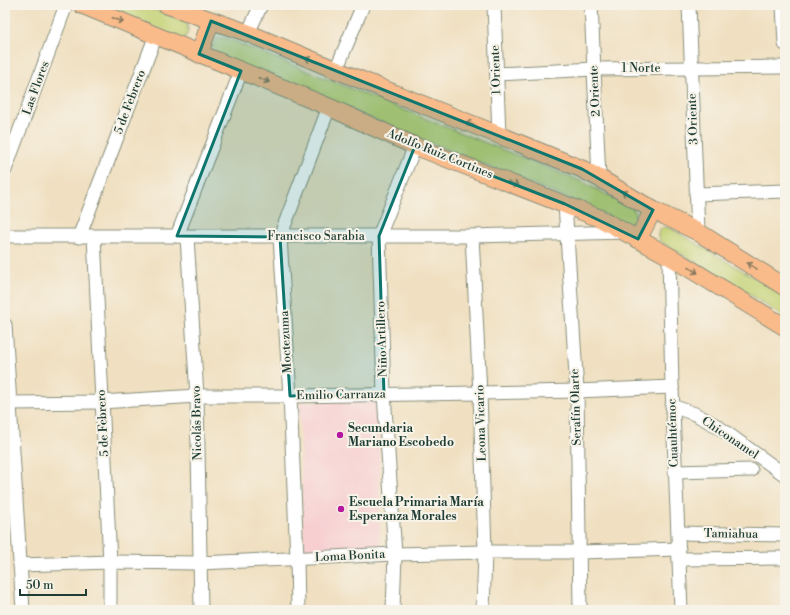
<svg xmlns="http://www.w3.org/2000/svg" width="790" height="615" font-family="'Libre Bodoni',serif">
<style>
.built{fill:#f7cfd1}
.green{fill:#c4d274;stroke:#728854}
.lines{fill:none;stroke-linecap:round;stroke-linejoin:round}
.minor-casing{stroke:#888e7a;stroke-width:15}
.major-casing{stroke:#888e7a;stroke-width:19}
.minor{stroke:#fff;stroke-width:13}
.major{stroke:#fabb8b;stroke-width:17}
.oneway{stroke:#82765b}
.marked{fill:#0f766e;fill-opacity:0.2;stroke:#0f766e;stroke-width:3;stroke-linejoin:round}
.poi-dot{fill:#b5179e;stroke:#f7f3e8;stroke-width:1.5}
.labels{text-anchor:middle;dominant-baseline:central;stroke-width:4;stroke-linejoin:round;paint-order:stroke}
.street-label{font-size:12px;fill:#1f3d34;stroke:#f7f3e8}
.poi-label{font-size:12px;font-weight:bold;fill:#1f3d34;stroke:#f7f3e8;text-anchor:start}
</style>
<rect width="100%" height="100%" fill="#f7f3e8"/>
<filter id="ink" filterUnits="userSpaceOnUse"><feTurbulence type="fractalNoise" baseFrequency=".025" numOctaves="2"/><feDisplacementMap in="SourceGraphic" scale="8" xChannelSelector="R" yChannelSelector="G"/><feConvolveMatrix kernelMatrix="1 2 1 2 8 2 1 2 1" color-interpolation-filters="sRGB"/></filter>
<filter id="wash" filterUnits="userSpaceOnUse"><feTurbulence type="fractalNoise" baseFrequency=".012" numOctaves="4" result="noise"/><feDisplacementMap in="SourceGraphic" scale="16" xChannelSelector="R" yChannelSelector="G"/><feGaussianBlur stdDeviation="0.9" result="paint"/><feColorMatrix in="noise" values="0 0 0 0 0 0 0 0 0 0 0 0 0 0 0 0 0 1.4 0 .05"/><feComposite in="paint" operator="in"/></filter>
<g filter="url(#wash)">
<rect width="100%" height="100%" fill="#f0e0c1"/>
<polygon class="built" points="379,400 380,548 304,551 299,402"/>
<g class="green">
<path d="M 90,5 L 143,5 L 184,21 C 190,27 189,34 183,39 Z"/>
<path d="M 219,38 L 225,38 L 580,181 L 631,207 C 637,213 636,220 629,225 L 584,205 L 218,56 C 212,49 210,44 219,38 Z"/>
<path d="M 664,227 L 670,228 L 760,281 L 785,297 L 785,318 L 751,295 L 661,242 C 656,237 657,231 664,227 Z"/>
</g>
</g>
<g filter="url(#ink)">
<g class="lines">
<g class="minor-casing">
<g id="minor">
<polyline points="494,5 499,135"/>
<polyline points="591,5 599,178"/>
<polyline points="689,5 698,232"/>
<polyline points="783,5 785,44"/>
<polyline points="248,33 261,5"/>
<polyline points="336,70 363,5"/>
<polyline points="497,74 594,69 785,67"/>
<polyline points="5,170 66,5"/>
<polyline points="696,194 785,191"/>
<polyline points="565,204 577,391 580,610"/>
<polyline points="5,236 472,236 625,232"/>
<polyline points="177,236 241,71"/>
<polyline points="472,236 480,393 485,552 483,610"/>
<polyline points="79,237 156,35"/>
<polyline points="94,237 110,562 110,610"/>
<polyline points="187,237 197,396 201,610"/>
<polyline points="669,256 672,387 681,610"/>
<polyline points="5,325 23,610"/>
<polyline points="10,403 101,402 197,396 290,396 480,393 577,391 672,387"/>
<polyline points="672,406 695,414 717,426 785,475"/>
<polyline points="675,472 751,470"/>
<polyline points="678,533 785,535"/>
<polyline points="679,559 785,558"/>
<polyline points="20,565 110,562 200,563 395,554 485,552 580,552 679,549"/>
<polyline points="298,610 297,558 290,396 280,237 329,107"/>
<polyline points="393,610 395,554 384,394 379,236 415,146"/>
</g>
</g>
<g class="major-casing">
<g id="major">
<polyline points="82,5 329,107 415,146 599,218 669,256 785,327"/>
<polyline points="167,5 248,33 336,70 499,135 582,169 599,178 653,210 698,232 785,287"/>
<polyline points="199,54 211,21"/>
<polyline points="638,239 653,210"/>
</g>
</g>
<use href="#minor" class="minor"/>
<use href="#major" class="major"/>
</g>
<defs><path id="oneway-shaft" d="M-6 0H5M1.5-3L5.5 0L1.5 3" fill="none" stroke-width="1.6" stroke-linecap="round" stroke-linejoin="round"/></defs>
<g class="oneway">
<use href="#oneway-shaft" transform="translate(118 20) rotate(22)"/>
<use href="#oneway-shaft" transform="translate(311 60) rotate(-157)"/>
<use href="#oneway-shaft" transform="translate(264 80) rotate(23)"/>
<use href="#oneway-shaft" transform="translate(471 124) rotate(-158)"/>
<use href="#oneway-shaft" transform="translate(513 184) rotate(21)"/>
<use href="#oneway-shaft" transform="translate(627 194) rotate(-150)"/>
<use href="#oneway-shaft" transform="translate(752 266) rotate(-148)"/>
<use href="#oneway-shaft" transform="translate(693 270) rotate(32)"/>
</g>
</g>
<path class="marked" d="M 211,21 L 582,169 L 653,210 L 638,239 L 565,204 L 415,146 L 379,236 L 384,394 L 290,396 L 280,237 L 177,236 L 241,71 L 199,54 Z"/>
<g class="poi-dot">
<circle cx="340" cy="435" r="4"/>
<circle cx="341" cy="509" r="4"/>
</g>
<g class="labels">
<g class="street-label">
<text x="641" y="68">1 Norte</text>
<text transform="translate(496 70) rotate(-92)">1 Oriente</text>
<text transform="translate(36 88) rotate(-70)">Las Flores</text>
<text transform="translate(595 91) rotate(-93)">2 Oriente</text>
<text transform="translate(130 102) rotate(-69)">5 de Febrero</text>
<text transform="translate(693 119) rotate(-92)">3 Oriente</text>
<text transform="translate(440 154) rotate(22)">Adolfo Ruiz Cortines</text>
<text x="316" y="236">Francisco Sarabia</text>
<text transform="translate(382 339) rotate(-92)">Niño Artillero</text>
<text transform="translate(286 342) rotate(-93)">Moctezuma</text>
<text transform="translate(341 395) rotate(-1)">Emilio Carranza</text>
<text transform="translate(576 407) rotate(-92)">Serafín Olarte</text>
<text transform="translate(103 423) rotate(-93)">5 de Febrero</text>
<text transform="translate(197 423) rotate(-91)">Nicolás Bravo</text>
<text transform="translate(481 423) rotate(-92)">Leona Vicario</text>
<text transform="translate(673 433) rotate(-92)">Cuauhtémoc</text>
<text transform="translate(730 438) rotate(34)">Chiconamel</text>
<text transform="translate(731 534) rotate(1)">Tamiahua</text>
<text transform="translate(350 556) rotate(-3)">Loma Bonita</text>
</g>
<g class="poi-label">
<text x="348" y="428">Secundaria<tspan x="348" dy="14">Mariano Escobedo</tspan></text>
<text x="349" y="502">Escuela Primaria María<tspan x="349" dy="14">Esperanza Morales</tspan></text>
</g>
</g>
<rect width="790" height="615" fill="none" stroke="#f7f3e8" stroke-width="20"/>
<path d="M20 589v6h66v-6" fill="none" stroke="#1f3d34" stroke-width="2"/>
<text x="26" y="589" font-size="12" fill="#1f3d34" stroke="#f7f3e8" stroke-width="3" paint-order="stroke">50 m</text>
</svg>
